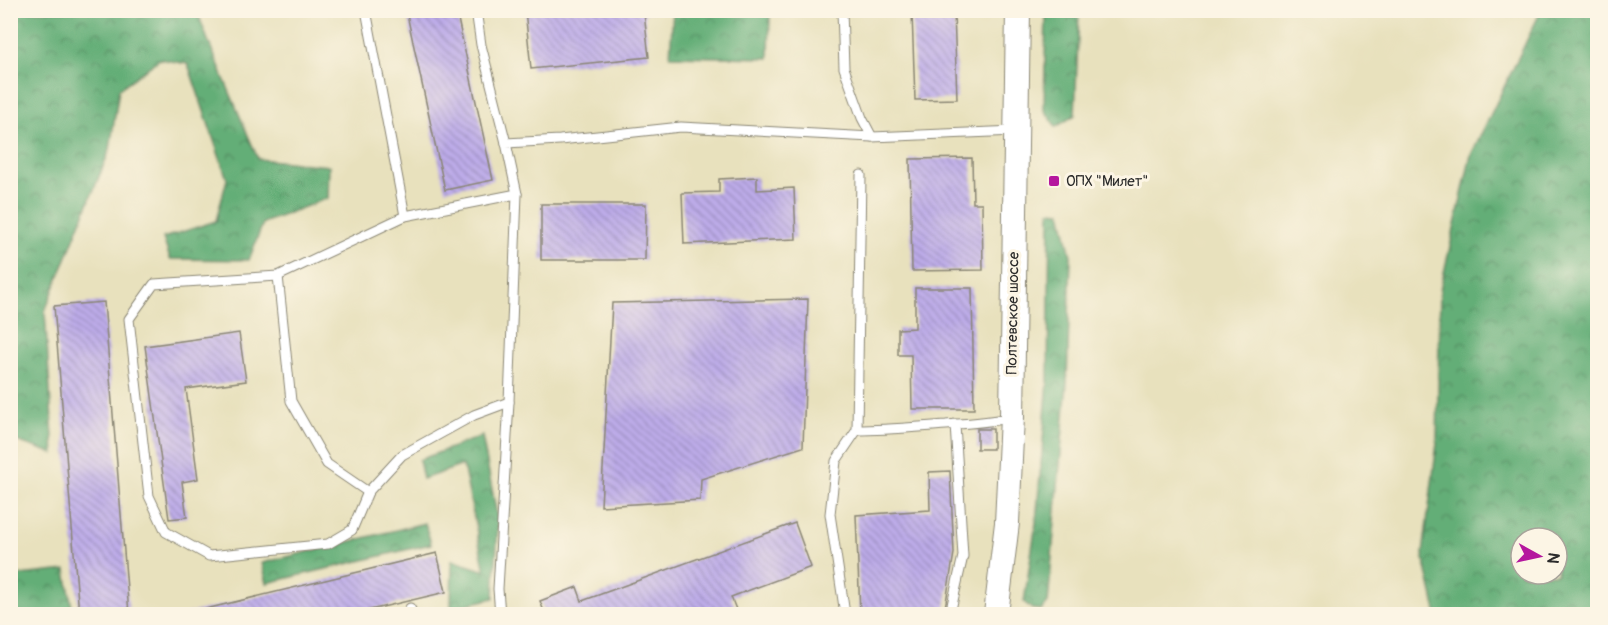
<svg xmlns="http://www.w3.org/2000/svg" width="1608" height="625" font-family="Pangolin,sans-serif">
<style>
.forest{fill:url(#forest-crowns);stroke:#486c51;stroke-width:1.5;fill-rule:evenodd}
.building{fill:url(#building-back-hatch)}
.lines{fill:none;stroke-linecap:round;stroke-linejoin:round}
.service-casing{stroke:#8a8674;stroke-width:11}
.tertiary-casing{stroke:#8a8674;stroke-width:26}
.service{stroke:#fff;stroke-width:9}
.tertiary{stroke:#fff;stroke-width:24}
.poi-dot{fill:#b5179e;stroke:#fcf5e5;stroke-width:2}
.labels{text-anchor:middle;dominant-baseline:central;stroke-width:6;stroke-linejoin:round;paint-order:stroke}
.poi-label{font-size:15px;fill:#2b2b2b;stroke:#fcf5e5;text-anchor:start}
.street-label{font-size:15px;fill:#2b2b2b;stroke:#fcf5e5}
</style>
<defs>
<pattern id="forest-crowns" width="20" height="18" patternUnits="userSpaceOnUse" patternTransform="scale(1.5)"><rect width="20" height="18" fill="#64ae77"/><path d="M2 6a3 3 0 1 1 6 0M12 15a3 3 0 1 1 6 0" fill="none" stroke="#538e62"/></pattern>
<pattern id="building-back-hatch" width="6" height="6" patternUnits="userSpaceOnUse" patternTransform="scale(1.5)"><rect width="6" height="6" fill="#bdace9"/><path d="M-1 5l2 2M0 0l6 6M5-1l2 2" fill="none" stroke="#9a8cbd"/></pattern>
</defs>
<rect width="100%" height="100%" fill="#fcf5e5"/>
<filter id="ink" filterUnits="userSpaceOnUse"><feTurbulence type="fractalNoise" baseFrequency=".0167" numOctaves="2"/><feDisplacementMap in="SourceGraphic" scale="12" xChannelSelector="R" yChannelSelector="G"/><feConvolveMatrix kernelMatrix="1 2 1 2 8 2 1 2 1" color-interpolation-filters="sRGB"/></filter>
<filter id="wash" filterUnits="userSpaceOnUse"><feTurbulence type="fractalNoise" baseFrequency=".008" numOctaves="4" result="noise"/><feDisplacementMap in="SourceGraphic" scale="24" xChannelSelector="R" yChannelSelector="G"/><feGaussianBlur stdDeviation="1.35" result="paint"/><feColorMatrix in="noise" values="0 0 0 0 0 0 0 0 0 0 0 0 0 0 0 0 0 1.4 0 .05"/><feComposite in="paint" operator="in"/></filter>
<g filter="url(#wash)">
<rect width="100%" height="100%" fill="#e8e1bd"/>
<g class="forest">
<polygon points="10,11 197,11 209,43 258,159 329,166 328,198 263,223 249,260 170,259 163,238 216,221 227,179 188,64 160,59 119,89 110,149 45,311 54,454 11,439"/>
<polygon points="673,11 770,11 769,58 670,56"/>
<polygon points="1046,11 1079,11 1075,115 1056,127 1044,109"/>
<path d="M 1541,11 L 1597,11 L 1597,614 L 1440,614 L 1436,611 L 1423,554 L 1437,443 L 1440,290 L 1471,155 ZM 1521,538 L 1557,538 L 1557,574 L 1521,574 Z"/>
<polygon points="1050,211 1061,212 1071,256 1067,382 1048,603 1042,610 1032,609 1024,602 1036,523 1048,381"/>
<polygon points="482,436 498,521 494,598 451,608 452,560 485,571 463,465 423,479 419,460"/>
<polygon points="425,523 431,544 267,583 262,563"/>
<polygon points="66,570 73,614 11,614 11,576"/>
</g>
<g id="blocks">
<g class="building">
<polygon points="406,10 456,10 493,180 445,190"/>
<polygon points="525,10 655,10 655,12 644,13 649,57 531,69"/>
<polygon points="954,12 957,99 915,100 912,13"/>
<polygon points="972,158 973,203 982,203 983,270 912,271 910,159"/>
<polygon points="757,177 757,190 794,188 796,239 684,244 682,193 719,192 719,179"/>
<polygon points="541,204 646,204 645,260 541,260"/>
<polygon points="915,288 972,288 974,409 912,409 911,355 898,355 898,329 915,328"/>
<polygon points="808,299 803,447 701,479 700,500 601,506 612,303"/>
<polygon points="104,302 129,614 79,614 54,306"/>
<polygon points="239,333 246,381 186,389 198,479 182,482 187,517 169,519 145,346"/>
<rect x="977" y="429" width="16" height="20"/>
<polygon points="950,471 954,553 944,614 860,614 856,515 930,510 929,472"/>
<polygon points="795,523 811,567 731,597 737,612 730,614 545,614 540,601 577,587 582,601"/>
<polygon points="437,553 446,592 353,614 185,614"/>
</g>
</g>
</g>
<g filter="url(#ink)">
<use href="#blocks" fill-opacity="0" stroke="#8a8674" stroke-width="1.5"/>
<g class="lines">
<g class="service-casing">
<g id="service">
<polyline points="366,10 405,216 517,194"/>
<polyline points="476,10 481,45 506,143"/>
<polyline points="842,10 844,68 862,118 872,137 1016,131"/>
<path d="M 861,175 L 857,430 C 887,430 916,427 946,425 C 967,423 989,423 1010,417"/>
<polyline points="405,216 278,276 154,284 129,319 149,496 166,532 209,556 328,544 352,530 368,492 402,455 474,415 509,402"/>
<polyline points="278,276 291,401 327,464 368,492"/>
<polyline points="410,608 413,614"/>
<polyline points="500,614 498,589 509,402 517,194 506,143 560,140 681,127 872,137"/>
<polyline points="845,614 830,514 836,461 857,430"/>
<polyline points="950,614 963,556 955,424"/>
</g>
</g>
<g class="tertiary-casing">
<polyline id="tertiary" points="996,614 1007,523 1012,417 1018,10"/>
</g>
<use href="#service" class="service"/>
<use href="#tertiary" class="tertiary"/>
</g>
</g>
<rect class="poi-dot" x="1048" y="175" width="12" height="12" rx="3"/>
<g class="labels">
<g class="poi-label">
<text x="1066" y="181">ОПХ "Милет"</text>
</g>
<g class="street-label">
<text transform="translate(1013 313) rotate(-89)">Полтевское шоссе</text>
</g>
</g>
<rect width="1608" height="625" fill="none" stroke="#fcf5e5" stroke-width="36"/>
<g transform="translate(1539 556) rotate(98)"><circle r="28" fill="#fcf5e5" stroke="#a8a49b" stroke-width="1.5"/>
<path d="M0-4.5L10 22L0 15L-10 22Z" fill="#b5179e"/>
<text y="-9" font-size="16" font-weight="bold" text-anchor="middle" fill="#2b2b2b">N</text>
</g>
</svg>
